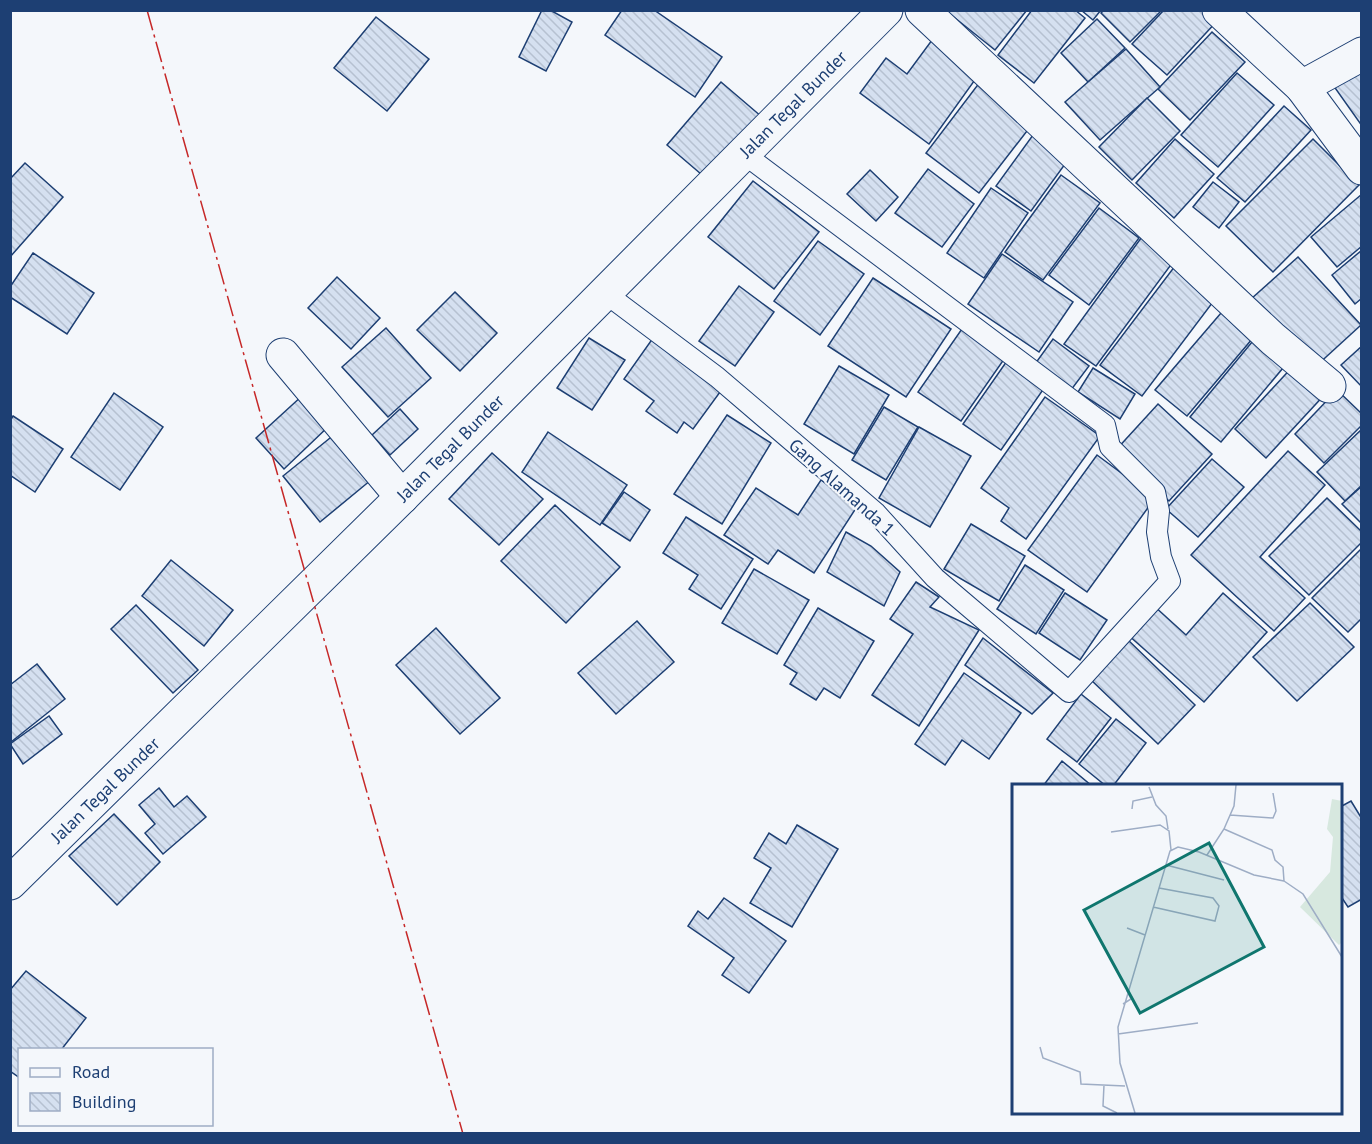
<svg xmlns="http://www.w3.org/2000/svg" width="1372" height="1144" font-family="'PT Sans',sans-serif">
<style>
.building{fill:url(#building-back-hatch);stroke:#1d3f73;stroke-width:1.5}
.lines{fill:none;stroke-linecap:round;stroke-linejoin:round}
.lane-casing{stroke:#1d3f73;stroke-width:22}
.street-casing{stroke:#1d3f73;stroke-width:35}
.lane{stroke:#f4f7fb;stroke-width:20}
.street{stroke:#f4f7fb;stroke-width:33}
.power{stroke:#c62828;stroke-width:1.5;stroke-dasharray:21 4.5 3 4.5;stroke-linecap:butt}
.labels{text-anchor:middle;dominant-baseline:central;stroke-width:4.5;stroke-linejoin:round;paint-order:stroke}
.street-label{font-size:18px;fill:#1d3f73;stroke:#f4f7fb}
.inset-road{fill:none;stroke:#9eadc5;stroke-width:1.5}
.view{fill:#0f766e;fill-opacity:0.15;stroke:#0f766e;stroke-width:3}
.inset-edge{fill:none;stroke:#1d3f73;stroke-width:3}
</style>
<defs>
<pattern id="building-back-hatch" width="6" height="6" patternUnits="userSpaceOnUse" patternTransform="scale(1.5)"><rect width="6" height="6" fill="#d5e0f0"/><path d="M-1 5l2 2M0 0l6 6M5-1l2 2" fill="none" stroke="#b6c1d1"/></pattern>
</defs>
<rect width="100%" height="100%" fill="#f4f7fb"/>
<g class="building">
<polygon points="542,10 550,10 572,22 546,71 519,57"/>
<polygon points="622,10 654,10 722,57 695,97 605,35"/>
<polygon points="945,10 1027,10 995,50"/>
<polygon points="1032,10 1075,10 1085,18 1034,83 998,55"/>
<polygon points="1081,10 1101,10 1093,20"/>
<polygon points="1104,10 1162,10 1130,42 1101,13"/>
<polygon points="1164,10 1207,10 1218,20 1167,75 1132,44"/>
<polygon points="376,17 429,59 387,111 334,68"/>
<polygon points="1097,19 1125,48 1088,82 1061,53"/>
<polygon points="1212,32 1245,62 1190,120 1158,89"/>
<polygon points="935,36 982,70 929,144 860,93 886,58 907,74"/>
<polygon points="1126,49 1160,87 1100,140 1065,102"/>
<polygon points="1362,66 1362,126 1333,85"/>
<polygon points="1237,73 1274,105 1218,167 1181,135"/>
<polygon points="983,78 1037,118 979,193 926,153"/>
<polygon points="721,82 762,117 708,180 667,145"/>
<polygon points="1147,98 1180,131 1132,180 1099,147"/>
<polygon points="1284,106 1311,130 1245,202 1217,178"/>
<polygon points="1033,135 1068,160 1031,211 996,186"/>
<polygon points="1175,139 1214,174 1174,218 1136,183"/>
<polygon points="1313,139 1359,185 1273,272 1226,226"/>
<polygon points="25,163 63,197 10,257 10,179"/>
<polygon points="928,169 974,204 942,247 895,213"/>
<polygon points="870,170 898,197 876,221 847,194"/>
<polygon points="1061,175 1100,203 1043,280 1005,252"/>
<polygon points="753,181 819,232 774,289 708,237"/>
<polygon points="1213,182 1239,202 1219,228 1193,207"/>
<polygon points="991,188 1028,213 984,278 947,253"/>
<polygon points="1362,194 1362,246 1337,267 1311,237"/>
<polygon points="1099,208 1139,238 1089,305 1049,275"/>
<polygon points="1144,234 1176,258 1096,366 1064,344"/>
<polygon points="818,241 864,274 820,335 774,301"/>
<polygon points="1362,250 1362,298 1355,304 1332,275"/>
<polygon points="33,253 94,293 67,334 10,297 10,287"/>
<polygon points="1002,254 1073,302 1039,352 968,304"/>
<polygon points="1298,257 1361,325 1314,368 1251,299"/>
<polygon points="1178,262 1219,294 1142,396 1100,365"/>
<polygon points="337,277 380,318 351,349 308,308"/>
<polygon points="873,278 951,329 906,397 828,346"/>
<polygon points="739,286 774,312 735,366 699,341"/>
<polygon points="455,292 497,333 460,371 417,330"/>
<polygon points="1227,306 1258,332 1187,416 1155,390"/>
<polygon points="964,326 1007,355 961,421 918,392"/>
<polygon points="386,328 431,378 388,417 342,367"/>
<polygon points="1257,336 1288,362 1221,442 1190,417"/>
<polygon points="589,338 625,360 592,410 557,388"/>
<polygon points="653,338 723,388 693,429 684,422 677,433 646,411 654,401 624,379"/>
<polygon points="1053,339 1089,366 1071,390 1035,364"/>
<polygon points="1362,346 1362,387 1341,365"/>
<polygon points="1009,358 1047,384 1001,450 963,424"/>
<polygon points="1296,363 1327,392 1266,458 1235,429"/>
<polygon points="839,366 889,395 854,454 804,424"/>
<polygon points="1093,368 1135,394 1120,419 1078,392"/>
<polygon points="1337,390 1362,414 1362,425 1324,463 1295,434"/>
<polygon points="114,393 163,427 120,490 71,457"/>
<polygon points="303,395 331,424 284,469 256,438"/>
<polygon points="1045,397 1100,436 1026,539 1001,521 1009,508 981,488"/>
<polygon points="1158,404 1212,454 1169,501 1115,451"/>
<polygon points="884,407 918,427 886,480 852,460"/>
<polygon points="400,409 418,429 390,455 372,435"/>
<polygon points="727,415 771,443 722,524 674,494"/>
<polygon points="13,416 63,449 35,492 10,475 10,421"/>
<polygon points="919,427 971,456 930,527 879,498"/>
<polygon points="1362,429 1362,485 1345,501 1317,472"/>
<polygon points="548,432 627,485 600,525 522,472"/>
<polygon points="335,434 371,480 320,522 283,476"/>
<polygon points="1288,451 1325,485 1260,557 1305,598 1274,631 1191,555"/>
<polygon points="492,453 543,499 499,545 449,499"/>
<polygon points="1097,455 1155,498 1087,592 1028,550"/>
<polygon points="1212,459 1244,487 1198,537 1166,509"/>
<polygon points="821,480 858,505 814,573 778,550 768,564 724,535 756,488 798,515"/>
<polygon points="1362,486 1362,524 1342,504"/>
<polygon points="624,492 650,510 630,541 602,523"/>
<polygon points="1327,498 1362,532 1362,542 1309,595 1269,556"/>
<polygon points="555,505 620,567 566,623 501,561"/>
<polygon points="686,517 753,559 721,609 689,589 698,575 663,553"/>
<polygon points="971,524 1025,556 999,601 944,569"/>
<polygon points="846,532 871,546 900,572 884,606 827,572"/>
<polygon points="1362,548 1362,618 1348,632 1312,598"/>
<polygon points="171,560 233,610 204,646 142,596"/>
<polygon points="1025,565 1064,590 1036,634 997,609"/>
<polygon points="754,569 809,600 777,654 722,623"/>
<polygon points="916,582 939,597 930,607 979,630 919,726 872,695 913,634 890,619"/>
<polygon points="1065,593 1107,620 1080,660 1039,633"/>
<polygon points="1223,593 1267,632 1204,702 1127,634 1153,605 1186,635"/>
<polygon points="1310,603 1354,647 1297,701 1253,657"/>
<polygon points="136,605 198,670 173,693 111,629"/>
<polygon points="818,608 874,641 840,698 824,688 816,700 790,684 797,673 784,665"/>
<polygon points="637,621 674,662 616,714 578,673"/>
<polygon points="436,628 500,698 460,734 396,665"/>
<polygon points="983,638 1053,693 1032,714 965,665"/>
<polygon points="1127,639 1195,705 1158,744 1089,678"/>
<polygon points="37,664 65,699 11,742 10,685"/>
<polygon points="964,673 1021,713 989,759 962,740 945,765 915,744"/>
<polygon points="1081,694 1111,718 1077,762 1047,739"/>
<polygon points="49,716 62,734 23,764 10,744"/>
<polygon points="1116,719 1146,743 1113,786 1106,786 1079,764"/>
<polygon points="1062,761 1092,786 1043,786"/>
<polygon points="159,788 174,807 187,796 206,817 163,854 145,833 155,824 139,805"/>
<polygon points="1351,801 1362,819 1362,899 1348,907 1340,895 1340,807"/>
<polygon points="114,814 160,862 117,905 69,856"/>
<polygon points="797,825 838,849 792,927 750,903 771,868 754,858 769,833 786,844"/>
<polygon points="724,898 786,941 749,993 722,975 734,958 688,926 698,911 708,919"/>
<polygon points="26,971 86,1018 61,1050 20,1050 20,1078 10,1071 10,990"/>
</g>
<g class="lines">
<g class="lane-casing">
<polyline id="lane" points="605,293 717,377 875,512 935,578 1069,692 1170,581 1161,557 1157,532 1159,511 1155,492 1110,447 1105,425 744,154"/>
</g>
<g class="street-casing">
<g id="street">
<polyline points="922,10 1273,339 1329,386"/>
<polyline points="1219,10 1302,87 1362,168"/>
<polyline points="1302,87 1362,54"/>
<polyline points="283,355 402,497"/>
<polyline points="10,883 402,497 886,10"/>
</g>
</g>
<use href="#lane" class="lane"/>
<use href="#street" class="street"/>
<polyline class="power" points="147,10 463,1134"/>
</g>
<g class="labels">
<g class="street-label">
<text transform="translate(793 104) rotate(-45)">Jalan Tegal Bunder</text>
<text transform="translate(450 448) rotate(-45)">Jalan Tegal Bunder</text>
<text transform="translate(842 487) rotate(42)">Gang Alamanda 1</text>
<text transform="translate(105 790) rotate(-44)">Jalan Tegal Bunder</text>
</g>
</g>
<g transform="translate(1012 784)">
<rect width="330" height="330" fill="#f4f7fb"/>
<path d="M 320,15 L 330,17 L 330,158 L 327,161 L 288,123 L 318,88 L 321,53 L 315,45 Z" fill="#d7e8df"/>
<path class="inset-road" d="M 137,3 L 144,21 L 154,32 L 156,45M 120,25 L 121,17 L 140,13M 218,31 L 261,34 L 264,27 L 261,9M 99,48 L 148,41 L 157,47 L 159,66M 195,71 L 212,45 L 222,22 L 224,1M 154,81 L 212,96M 272,97 L 291,110 L 330,173M 141,123 L 203,137 L 207,122 L 201,114 L 147,104M 115,144 L 133,151M 111,220 L 119,215 L 115,207M 106,250 L 186,239M 28,263 L 31,274 L 68,288 L 69,300 L 113,302M 92,301 L 91,322 L 105,329M 123,329 L 108,279 L 106,243 L 158,67 L 166,63 L 187,68 L 242,91 L 272,97 L 271,83 L 263,76 L 260,66 L 212,45"/>
<path class="view" d="M 197,59 L 252,163 L 128,229 L 72,126 Z"/>
<rect width="330" height="330" class="inset-edge"/>
</g>
<rect width="1372" height="1144" fill="none" stroke="#1d3f73" stroke-width="24"/>
<rect x="18" y="1048" width="195" height="78" fill="#f4f7fb" stroke="#9eadc5" stroke-width="1.5"/>
<rect x="30" y="1068" width="30" height="9" fill="#f4f7fb" stroke="#9eadc5" stroke-width="1.5"/>
<text x="72" y="1078" font-size="18" fill="#1d3f73">Road</text>
<rect x="30" y="1093" width="30" height="18" fill="url(#building-back-hatch)" stroke="#9eadc5" stroke-width="1.5"/>
<text x="72" y="1108" font-size="18" fill="#1d3f73">Building</text>
</svg>
